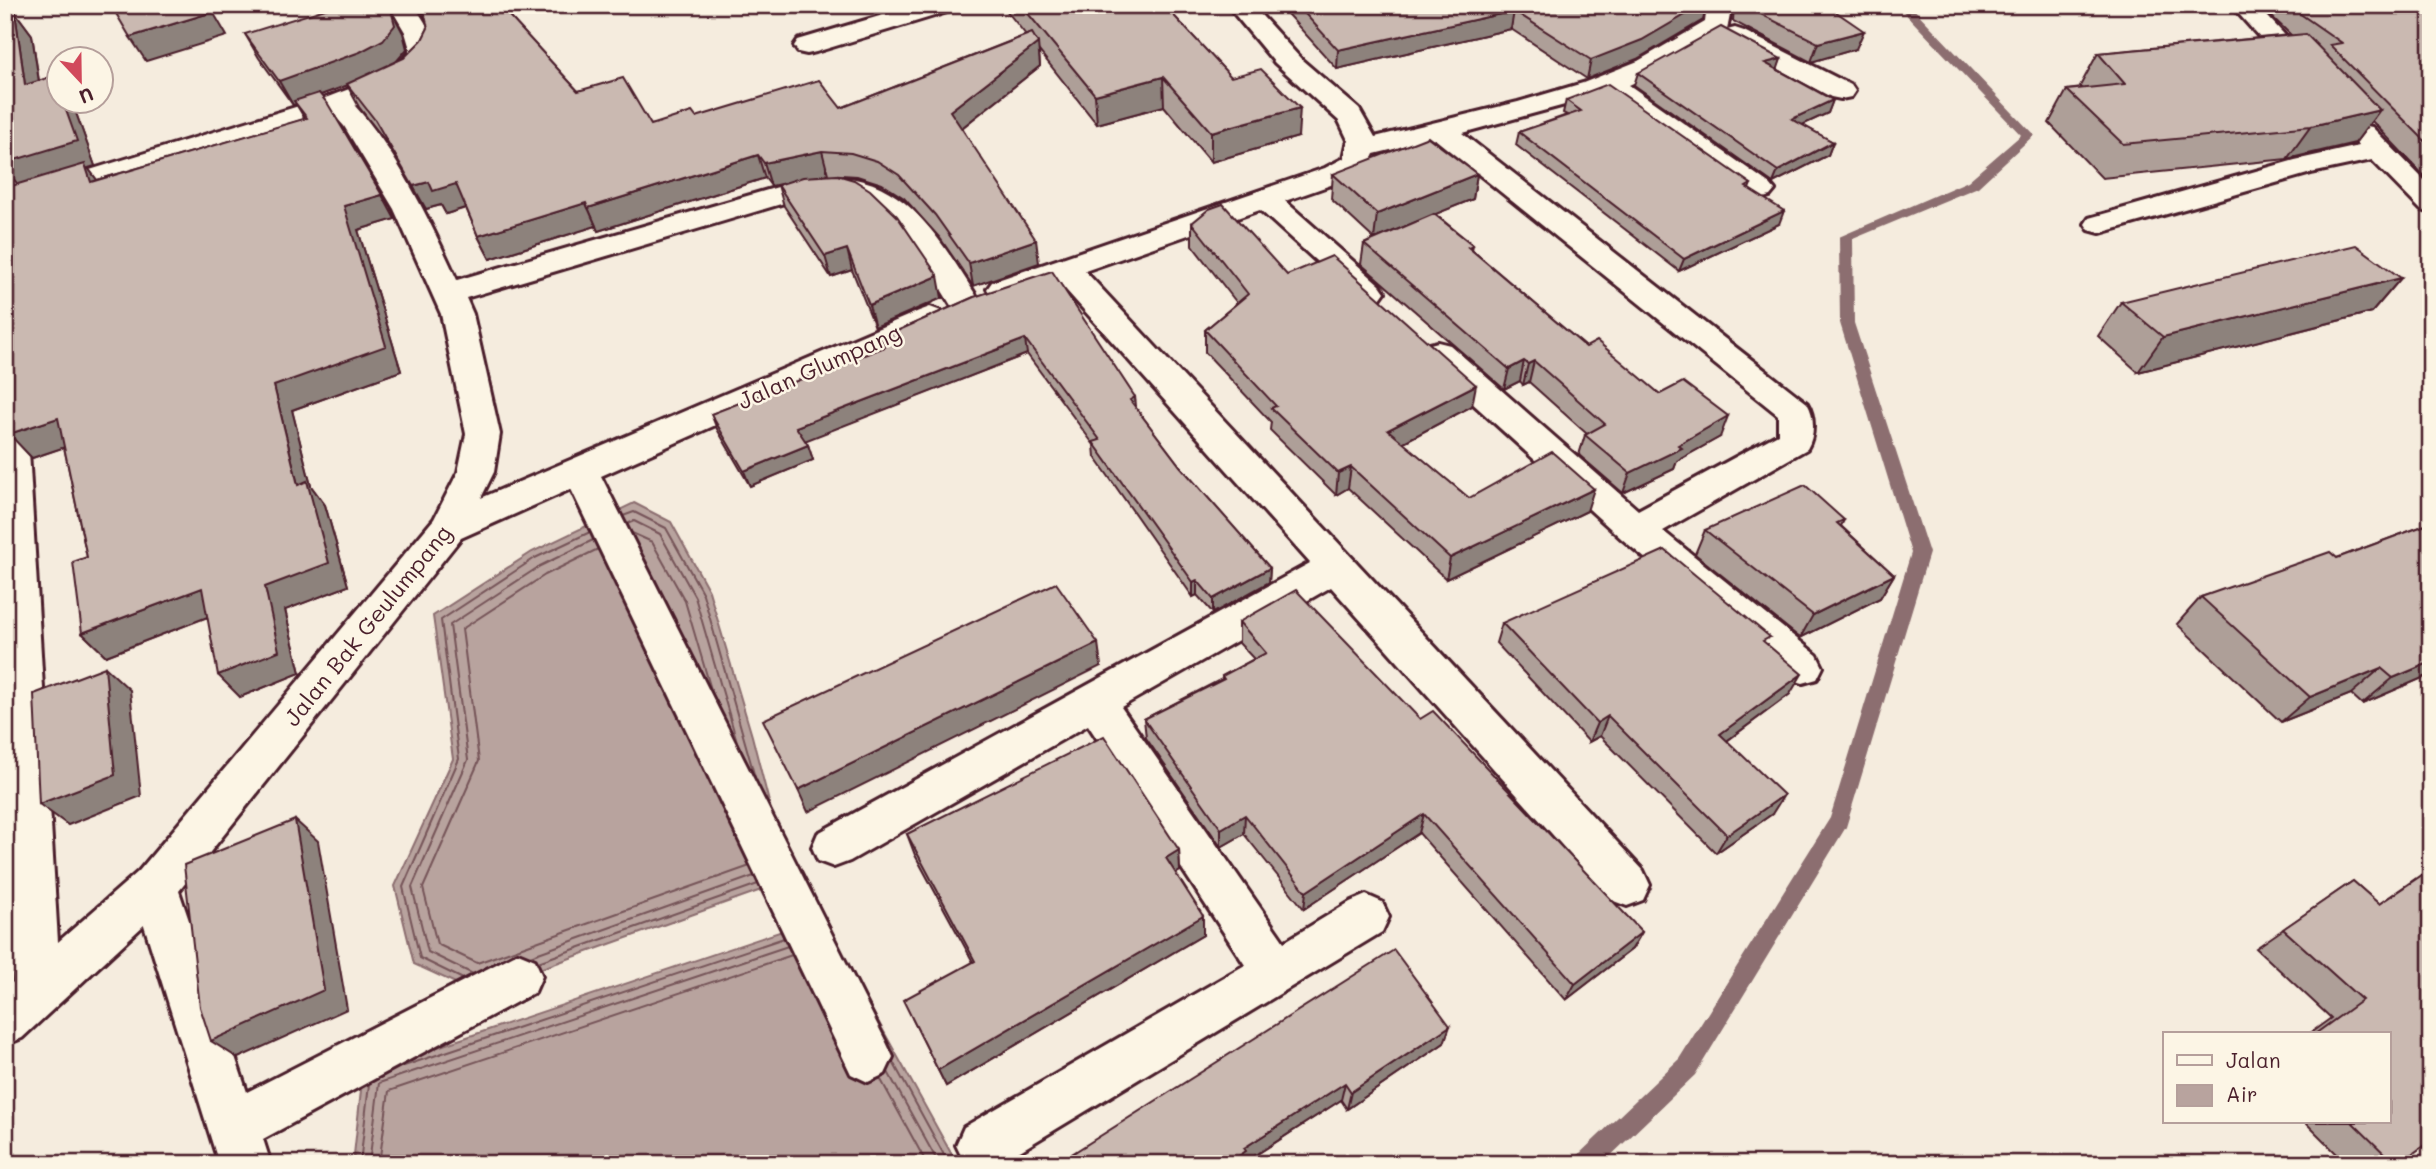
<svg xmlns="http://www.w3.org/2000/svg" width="2436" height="1169" font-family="Mali,sans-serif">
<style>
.water{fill:#b8a39e;stroke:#8c6e70;stroke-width:2}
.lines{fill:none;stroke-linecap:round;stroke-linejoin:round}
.shore{stroke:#765459;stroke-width:2}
.stream{fill:#8c6e70;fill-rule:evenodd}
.minor-casing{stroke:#4a1f2b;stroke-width:6}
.minor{fill:#fcf5e5;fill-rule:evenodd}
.wall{fill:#ae9f98;stroke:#4a1f2b;stroke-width:2}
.shaded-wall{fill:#8d827c;stroke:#4a1f2b;stroke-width:2}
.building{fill:#cab9b1;stroke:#4a1f2b;stroke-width:2}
.labels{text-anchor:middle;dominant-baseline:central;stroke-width:5;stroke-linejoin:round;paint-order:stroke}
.street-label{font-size:23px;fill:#4a1f2b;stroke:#fcf5e5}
</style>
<rect width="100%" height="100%" fill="#f5ecde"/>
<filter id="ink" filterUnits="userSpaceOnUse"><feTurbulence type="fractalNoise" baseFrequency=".0143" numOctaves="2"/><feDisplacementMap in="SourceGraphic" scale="14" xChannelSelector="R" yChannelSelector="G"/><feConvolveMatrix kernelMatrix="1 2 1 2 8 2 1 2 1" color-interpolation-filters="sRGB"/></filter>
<g filter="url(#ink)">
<g class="water">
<polygon points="634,503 671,522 709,591 752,736 789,880 475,992 414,964 395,886 453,759 433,616 532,552"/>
<polygon points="821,918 957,1164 353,1164 363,1072"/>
</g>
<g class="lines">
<g class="shore">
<polyline points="623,516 634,512 666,528 703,594 756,781"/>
<polyline points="627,524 634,521 660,534 695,597 738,745"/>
<polyline points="632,533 652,542 685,601 712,693"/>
<polyline points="598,549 545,575 462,629 479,761 423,888 437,944 477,963 750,866"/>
<polyline points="530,956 754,876"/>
<polyline points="538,962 758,884"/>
<polyline points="473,974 428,952 412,887 468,760 450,625 540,566 593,540"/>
<polyline points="463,979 420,958 403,887 459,759 441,620 535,558 590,532"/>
<polyline points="893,1062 949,1164"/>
<polyline points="401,1067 784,938"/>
<polyline points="888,1072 939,1164"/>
<polyline points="880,1078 927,1164"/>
<polyline points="360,1164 369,1084"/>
<polyline points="369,1164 379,1083 788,946"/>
<polyline points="379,1164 389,1091 792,955"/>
</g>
<polygon class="stream" points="1897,5 1910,5 2034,135 1978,187 1853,239 1854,323 1929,553 1846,827 1695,1075 1602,1164 1573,1164 1577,1156 1679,1059 1830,818 1911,553 1840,323 1839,237 1968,181 2021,135"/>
<g class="minor-casing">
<g id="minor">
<path d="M 389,5 L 414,5 L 431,32 L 436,49 C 425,82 385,94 355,106 C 397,152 431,223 457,280 L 795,182 C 896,157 933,229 981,303 L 976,310 L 965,313 L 954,310 C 930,273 893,202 845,193 C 833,191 820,195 808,196 L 466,298 L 473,314 L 500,434 L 494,472 L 481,498 L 919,311 L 930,307 L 941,311 L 946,318 L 941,325 L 601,476 L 885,1040 L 893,1057 L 885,1074 L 868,1082 L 851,1074 L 571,489 L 461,538 L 179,891 L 247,1092 L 518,953 L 535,960 L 542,976 L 535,992 L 263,1139 L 271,1164 L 219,1164 L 144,925 L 22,1038 L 5,1045 L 5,989 L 13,982 L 5,778 L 5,434 L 17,437 L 29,451 L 58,942 L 139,871 L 434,519 L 458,472 L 466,434 L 441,314 L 394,209 L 344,126 L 333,114 L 5,215 L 5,196 L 328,97 C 351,88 401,73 410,49 L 405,32 Z"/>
<polygon points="917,5 957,5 954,10 816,52 807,54 798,52 794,46 798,40"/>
<path d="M 1227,5 L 1252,5 L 1302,60 L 1359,109 L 1375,137 L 1518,102 L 1583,83 L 1638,61 L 1705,22 L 1707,5 L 1732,5 L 1727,30 L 1735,28 L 1744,31 L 1851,85 L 1855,91 L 1851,97 L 1841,99 L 1831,97 L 1726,41 L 1722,36 L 1725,32 L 1657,72 L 1629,85 L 1770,184 L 1775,190 L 1770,196 L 1760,199 L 1750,196 L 1605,94 L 1462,133 L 1807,403 C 1815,416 1815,436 1807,449 L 1663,531 L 1817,655 L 1823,667 L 1817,679 L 1803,683 L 1789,679 L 1622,539 L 1426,361 L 1421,353 L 1426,345 L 1438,342 L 1450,345 L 1638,510 L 1778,434 L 1778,415 L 1435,139 L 1374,154 L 1367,169 L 1345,180 L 1285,201 L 1380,285 L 1385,292 L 1380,299 L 1369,302 L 1358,299 L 1260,210 L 1085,271 L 1643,870 L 1650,885 L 1643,900 L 1627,906 L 1611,900 L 1331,587 L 1121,707 L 1284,942 L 1350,902 L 1366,895 L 1382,902 L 1389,917 L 1382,932 L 1000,1163 L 965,1164 L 956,1145 L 964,1127 L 1245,965 L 1088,725 L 850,861 L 834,867 L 818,861 L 812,847 L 818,833 L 1310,563 L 1058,281 L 1003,299 L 992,296 L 987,289 L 992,282 L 1325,168 L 1344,158 L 1348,140 L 1339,121 L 1275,63 Z"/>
<polygon points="2231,5 2257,5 2317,70 2321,76 2317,82 2308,84 2299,82"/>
<polygon points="2362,125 2372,127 2431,187 2431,213 2421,210 2372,160 2311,173 2100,233 2089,230 2085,224 2089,218 2295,160 2359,146 2348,133 2352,127"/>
</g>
</g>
<use href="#minor" class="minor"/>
</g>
<g class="wall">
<polygon points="418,5 536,5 537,8 510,17 578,91 651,125 696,117 841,108 1026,35 1002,5 1164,5 1231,77 1298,137 1211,162 1164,106 1097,124 1039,51 1040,66 962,128 1039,263 973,286 940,238 904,198 882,184 857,176 839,175 942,298 875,327 852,270 831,277 784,206 778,185 771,186 765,178 598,231 596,226 490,259 478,236 466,208 446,214 441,205 426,209 387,143 359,107 347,85 320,95 395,219 358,230 401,371 292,410 311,486 325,505 348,586 285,610 300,673 240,697 207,617 106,656 82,633 87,557 64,447 32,458 9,433 5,432 5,200 11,198 18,184 5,169 5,14 15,12 32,35 39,81 54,76 60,83 60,102 72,102 95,166 88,168 97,180 305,119 296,104 293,105 259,58 245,34 403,33 407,49 397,61 404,58 422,40 428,28 425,17"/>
<polygon points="1279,5 1707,5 1703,20 1637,59 1587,79 1511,29 1337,69"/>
<polygon points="1734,5 1826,5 1856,49 1811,62 1733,21"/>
<polygon points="2273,5 2431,5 2431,183 2372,121 2355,143 2287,159 2102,178 2049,123 2067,90 2082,88 2080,86 2098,53 2291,35 2268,13"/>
<polygon points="1781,59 1777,69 1833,100 1828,113 1802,125 1833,142 1828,155 1773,183 1634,85 1638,73"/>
<polygon points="1566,100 1751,184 1749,189 1779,224 1679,271 1516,145 1519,132 1567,115 1563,113"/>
<polygon points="1333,174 1477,174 1473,199 1435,214 1473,245 1472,250 1586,347 1660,394 1720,437 1677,461 1674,469 1623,493 1579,455 1585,435 1587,434 1529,382 1523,385 1520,381 1504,389 1361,264 1364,244 1374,239 1331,199"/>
<polygon points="1192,223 1287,275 1472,406 1402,443 1469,498 1587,511 1446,579 1348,488 1336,495 1270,430 1271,422 1205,352 1205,330 1237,303 1192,245"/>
<polygon points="2401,278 2372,312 2138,372 2098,336 2121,302"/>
<polygon points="974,297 1135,397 1136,408 1180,466 1270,568 1269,582 1213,613 1197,595 1193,597 1095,457 1094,445 1027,354 805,440 808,445 813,460 750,486 717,429 711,414 884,348 881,338"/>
<polygon points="1844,520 1841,526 1894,575 1880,598 1800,638 1695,554 1705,530"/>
<polygon points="2431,523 2431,678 2429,678 2427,676 2362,704 2351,694 2281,722 2177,624 2201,597 2337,558"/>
<polygon points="1239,622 1420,719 1642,932 1632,949 1566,1000 1419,833 1304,909 1244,834 1221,847 1146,738 1144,719 1222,679 1222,676 1254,659 1239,643"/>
<polygon points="1502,623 1767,644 1790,694 1727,741 1772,814 1716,853 1600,736 1589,742 1496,643"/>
<polygon points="907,834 1179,850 1180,871 1175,874 1203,935 946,1086 912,1018 973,962 915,855"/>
<polygon points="2431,868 2431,1140 2399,1164 2347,1164 2305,1122 2389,1122 2389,1034 2309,1034 2331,1018 2256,948 2353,881 2379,904"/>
<polygon points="1444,1043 1347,1109 1341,1100 1245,1162 1056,1164"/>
</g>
<g class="shaded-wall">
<polygon points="495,5 536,5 537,8 501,19"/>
<polygon points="1702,5 1707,5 1703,20 1637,59 1587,79 1591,60"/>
<polygon points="391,10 403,33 407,49 395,63 373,76 293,105 279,81"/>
<polygon points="1514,11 1511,29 1337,69 1338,50"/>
<polygon points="15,12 32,35 43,109 25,85"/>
<polygon points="213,12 227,36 146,61 130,37"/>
<polygon points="1864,31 1856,49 1811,62 1818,43"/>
<polygon points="1038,43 1040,66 954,134 950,111"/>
<polygon points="1781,59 1777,71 1765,63"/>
<polygon points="1163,77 1164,106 1097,124 1095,95"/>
<polygon points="1833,100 1828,113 1787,132 1792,119"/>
<polygon points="63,102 72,102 95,166 88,168 103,188 21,188 5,169 5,163"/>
<polygon points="1300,108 1298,137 1211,162 1211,132"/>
<polygon points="2380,110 2355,143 2287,159 2311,126"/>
<polygon points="1833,142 1828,155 1773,183 1778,171"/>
<polygon points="822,151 828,174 771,186 764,163"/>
<polygon points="758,155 765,178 598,231 588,208"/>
<polygon points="1477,174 1473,199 1374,239 1377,214"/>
<polygon points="429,182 456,184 468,207 446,214 441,205 426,209 413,186"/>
<polygon points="382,195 395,219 358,230 401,371 292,410 311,486 325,505 348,586 285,610 300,673 240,697 218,675 265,587 298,485 274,386 344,206"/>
<polygon points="586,203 596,226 490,259 478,236"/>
<polygon points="1784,211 1779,224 1679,271 1684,259"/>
<polygon points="1036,240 1039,263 973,286 969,263"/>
<polygon points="847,249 852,270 831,277 825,256"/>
<polygon points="938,276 942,298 875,327 869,305"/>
<polygon points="2401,278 2372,312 2138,372 2163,337"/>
<polygon points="1025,339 1027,354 802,442 796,427"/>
<polygon points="1524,361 1520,381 1504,389 1509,369"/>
<polygon points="1534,361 1529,382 1523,385 1528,364"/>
<polygon points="1476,385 1472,406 1385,452 1388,430"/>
<polygon points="1135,397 1136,413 1130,400"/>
<polygon points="1728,416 1720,437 1677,461 1674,469 1623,493 1630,473"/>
<polygon points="58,418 80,442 32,458 9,434"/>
<polygon points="808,445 813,460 750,486 744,471"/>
<polygon points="1351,467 1348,488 1336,495 1338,473"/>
<polygon points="1594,489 1587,511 1446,579 1450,558"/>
<polygon points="1270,568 1269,582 1213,613 1213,599"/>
<polygon points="1894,575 1880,598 1800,638 1813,615"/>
<polygon points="1197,580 1197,595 1193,597 1193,582"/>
<polygon points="202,588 223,611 106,656 82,633"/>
<polygon points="1098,643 1101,666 808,812 798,790"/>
<polygon points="2431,662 2431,673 2427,676 2362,704 2393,678"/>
<polygon points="105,667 130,690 141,796 68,825 39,804"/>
<polygon points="2381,668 2351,694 2281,722 2310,697"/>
<polygon points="1802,674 1790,694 1709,754 1720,734"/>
<polygon points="1608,716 1600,736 1589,742 1597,723"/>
<polygon points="1784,795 1772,814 1716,853 1727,835"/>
<polygon points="1424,814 1419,833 1304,909 1306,892"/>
<polygon points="1245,815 1244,834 1221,847 1221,829"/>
<polygon points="295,820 318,841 347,1009 238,1058 211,1041"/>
<polygon points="1179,850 1180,871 1167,879 1166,858"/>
<polygon points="1203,916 1203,935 946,1086 938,1070"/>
<polygon points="1642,932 1632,949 1566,1000 1575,984"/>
<polygon points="1450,1026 1444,1043 1347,1109 1351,1092"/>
<polygon points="1345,1083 1341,1100 1245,1162 1245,1164 1227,1164 1244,1148"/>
</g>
<g class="building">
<polygon points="111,5 208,5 213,12 130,37"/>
<polygon points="338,5 388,5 391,10 395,25 383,40 360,52 279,81 245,34"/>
<polygon points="421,5 499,5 578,91 623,78 651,125 692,112 696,117 819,80 841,108 1032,33 1038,43 950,111 1036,240 969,263 935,215 899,175 877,161 851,153 822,151 764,163 758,155 588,208 586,203 478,236 456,184 433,191 429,182 413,186 375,120 347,84 404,58 422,40 428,28 423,8"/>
<polygon points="1021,5 1164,5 1231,77 1261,69 1300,108 1211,132 1163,77 1095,95"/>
<polygon points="1297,5 1702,5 1642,40 1591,60 1514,11 1338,50"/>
<polygon points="1743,5 1826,5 1864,31 1818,43"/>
<polygon points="2291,5 2431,5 2431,147 2330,45 2342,43 2299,13"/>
<polygon points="15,12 25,85 54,76 60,91 60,102 63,102 77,141 5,163 5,14"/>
<polygon points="1721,27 1781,59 1765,63 1833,100 1792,119 1833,142 1778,171 1638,73"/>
<polygon points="2306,34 2380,110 2311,126 2123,144 2067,90 2125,84 2098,53"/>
<polygon points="1608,84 1751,184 1746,187 1784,211 1684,259 1519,132 1581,111 1566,100"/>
<polygon points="319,93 328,104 382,195 344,206 386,346 274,386 298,485 307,481 329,563 265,587 279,651 218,675 202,588 82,633 73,562 87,557 58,418 9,434 8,425 5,422 5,200 11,198 8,187 85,164 91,182 307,118 294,101"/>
<polygon points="1428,137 1477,174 1377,214 1333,174"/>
<polygon points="837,175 854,180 870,190 897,216 938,276 869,305 847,249 825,256 778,185 803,177"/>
<polygon points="1223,204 1287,275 1332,256 1476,385 1388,430 1469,498 1552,452 1594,489 1450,558 1351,467 1338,473 1271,408 1276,406 1205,330 1248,294 1192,223 1209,209"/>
<polygon points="1434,214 1473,245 1468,247 1586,347 1597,341 1660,394 1683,382 1728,416 1678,445 1682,448 1630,473 1585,435 1605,424 1534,361 1528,364 1524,361 1509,369 1364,244"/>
<polygon points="2356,245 2401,278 2163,337 2121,302"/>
<polygon points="1052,271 1135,397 1130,400 1180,466 1270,568 1213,599 1197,580 1193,582 1093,442 1100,440 1025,339 796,427 808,445 744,471 711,414 885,347 881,338 974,297"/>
<polygon points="1805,485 1844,520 1837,523 1894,575 1813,615 1705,530"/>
<polygon points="2431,523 2431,662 2393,678 2381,668 2310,697 2201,597 2330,552 2337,558"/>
<polygon points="1665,550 1770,637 1763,641 1802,674 1720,734 1784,795 1727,835 1608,716 1597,723 1502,623"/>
<polygon points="1056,583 1098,643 798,790 763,720"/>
<polygon points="1296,590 1420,719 1433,711 1642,932 1575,984 1424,814 1306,892 1245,815 1221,829 1144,719 1224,679 1222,676 1266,653 1239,622"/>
<polygon points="105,667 115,775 39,804 34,694"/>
<polygon points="1104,736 1179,850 1166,858 1203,916 938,1070 903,1000 975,961 907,834"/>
<polygon points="295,820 324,990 211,1041 200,1007 184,865"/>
<polygon points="2431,869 2431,1140 2399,1164 2395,1164 2352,1122 2389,1122 2389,1034 2315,1034 2362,1000 2283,929 2353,881 2379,904"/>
<polygon points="1394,950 1450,1026 1351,1092 1345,1083 1244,1148 1246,1151 1227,1164 1056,1164"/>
</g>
</g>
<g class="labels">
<g class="street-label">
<text transform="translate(819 366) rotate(-24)">Jalan Glumpang</text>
<text transform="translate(367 625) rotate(-51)">Jalan Bak Geulumpang</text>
</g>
</g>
<rect width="2436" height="1169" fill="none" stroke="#fcf5e5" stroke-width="28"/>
<rect x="14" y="14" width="2408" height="1141" fill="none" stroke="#4a1f2b" stroke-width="2.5" filter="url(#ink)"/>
<rect x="2163" y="1032" width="228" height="91" fill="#fcf5e5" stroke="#b59f9b" stroke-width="2"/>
<rect x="2177" y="1055" width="35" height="10" fill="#fcf5e5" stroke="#b59f9b" stroke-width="2"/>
<text x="2226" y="1068" font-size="21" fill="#4a1f2b">Jalan</text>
<rect x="2177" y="1085" width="35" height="21" fill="#b8a39e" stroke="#b59f9b" stroke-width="2"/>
<text x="2226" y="1102" font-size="21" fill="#4a1f2b">Air</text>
<g transform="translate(80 80) rotate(158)"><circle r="33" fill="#fcf5e5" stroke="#b59f9b" stroke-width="2"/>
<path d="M0-5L12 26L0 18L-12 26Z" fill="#d1495b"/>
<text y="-10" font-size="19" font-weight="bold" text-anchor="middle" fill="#4a1f2b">U</text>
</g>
</svg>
